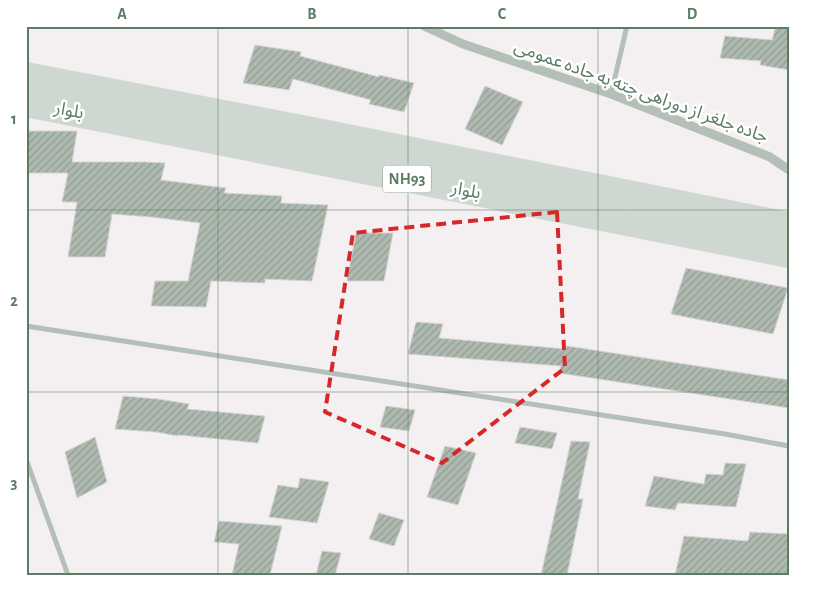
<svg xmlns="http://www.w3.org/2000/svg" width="815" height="601" font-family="'Alegreya Sans','Noto Sans Arabic',sans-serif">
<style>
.building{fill:url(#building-hatch);stroke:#d5d2d3}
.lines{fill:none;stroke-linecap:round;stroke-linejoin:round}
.minor{stroke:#b4c0b7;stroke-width:5}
.tertiary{stroke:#b4c0b7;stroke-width:9}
.primary{stroke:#ced8d1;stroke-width:28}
.marked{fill:none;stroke:#d62828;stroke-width:4;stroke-dasharray:10 6;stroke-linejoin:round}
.grid{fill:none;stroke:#5c7d65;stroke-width:1;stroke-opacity:0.55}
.labels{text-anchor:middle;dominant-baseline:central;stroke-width:5;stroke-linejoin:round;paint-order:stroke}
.shield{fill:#fff;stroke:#8da493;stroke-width:1}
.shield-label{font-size:16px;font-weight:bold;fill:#5c7d65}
.street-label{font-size:18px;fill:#5c7d65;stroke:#fff}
.neatline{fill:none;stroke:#5c7d65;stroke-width:2}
.grid-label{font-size:16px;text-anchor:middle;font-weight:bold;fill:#5c7d65}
</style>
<defs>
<pattern id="building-hatch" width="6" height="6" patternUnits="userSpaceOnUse" patternTransform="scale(1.25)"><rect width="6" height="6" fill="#aebab0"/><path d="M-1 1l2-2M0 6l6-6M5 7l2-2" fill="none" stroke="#919c93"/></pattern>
</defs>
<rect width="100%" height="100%" fill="#f4eff0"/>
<g class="building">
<polygon points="776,26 789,26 789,70 760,65 761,61 720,58 725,36 772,40"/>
<polygon points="255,45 301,52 300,56 379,77 379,75 414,83 404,112 369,104 371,100 293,79 289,90 243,83"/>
<polygon points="485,86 523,102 502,145 465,129"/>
<polygon points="26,131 77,131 72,162 145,162 165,163 161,180 226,188 224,193 282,196 281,203 328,205 312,281 265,279 265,283 211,281 206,307 151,306 155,281 188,281 200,223 151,217 112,214 105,257 68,257 77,202 62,202 68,173 26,173"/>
<polygon points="356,233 393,233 384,281 347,281"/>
<polygon points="686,268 788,288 773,334 671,314"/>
<polygon points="416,322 443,324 439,338 566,349 567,346 789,380 789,408 559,373 561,366 408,354"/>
<polygon points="123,396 158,399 189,404 187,409 265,416 258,443 179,435 178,436 156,432 115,429"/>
<polygon points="386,406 415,410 409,431 380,427"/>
<polygon points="520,427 557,433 552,449 515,443"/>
<polygon points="95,437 107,482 77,498 65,452"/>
<polygon points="571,441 590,442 578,499 583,499 567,575 541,575"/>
<polygon points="445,446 476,453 458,505 427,497"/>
<polygon points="725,463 746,464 736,507 678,503 675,510 645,506 654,476 704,484 706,474 723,475"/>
<polygon points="300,478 329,482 317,523 269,517 278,485 298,488"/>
<polygon points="379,513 404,520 394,546 369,539"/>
<polygon points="219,521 282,526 270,575 232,575 239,544 214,542"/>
<polygon points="750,532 789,534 789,575 675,575 684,536 748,541"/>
<polygon points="322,551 341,553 335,575 316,575"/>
</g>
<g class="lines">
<g class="minor">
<polyline points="611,94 627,26"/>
<polyline points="26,326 725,434 789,446"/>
<polyline points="26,459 68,575"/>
</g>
<polyline class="tertiary" points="424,26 463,44 611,94 770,157 789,170"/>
<g class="primary">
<polyline points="26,76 317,132 789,226"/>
<polyline points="26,103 789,254"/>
</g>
</g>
<path class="marked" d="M 557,212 L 565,368 L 442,463 L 325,412 L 353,233 Z"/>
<path class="grid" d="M 218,26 L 218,575M 408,26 L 408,575M 598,26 L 598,575M 26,210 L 789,210M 26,392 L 789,392"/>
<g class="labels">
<rect class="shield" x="383" y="165.5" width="48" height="27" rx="4"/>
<g class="shield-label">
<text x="407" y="179">NH93</text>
</g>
<g class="street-label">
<text transform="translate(641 92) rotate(20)">جاده جلغر از دوراهی چته به جاده عمومی</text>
<text transform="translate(69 111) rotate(11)">بلوار</text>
<text transform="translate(466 191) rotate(11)">بلوار</text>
</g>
</g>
<rect width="815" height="601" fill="none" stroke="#ffffff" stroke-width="55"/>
<rect x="28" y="28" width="760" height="546" class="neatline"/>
<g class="grid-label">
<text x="122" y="19">A</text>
<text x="312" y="19">B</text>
<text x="502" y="19">C</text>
<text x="692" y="19">D</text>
<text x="14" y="124">1</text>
<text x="14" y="306">2</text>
<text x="14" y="488">3</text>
</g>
</svg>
